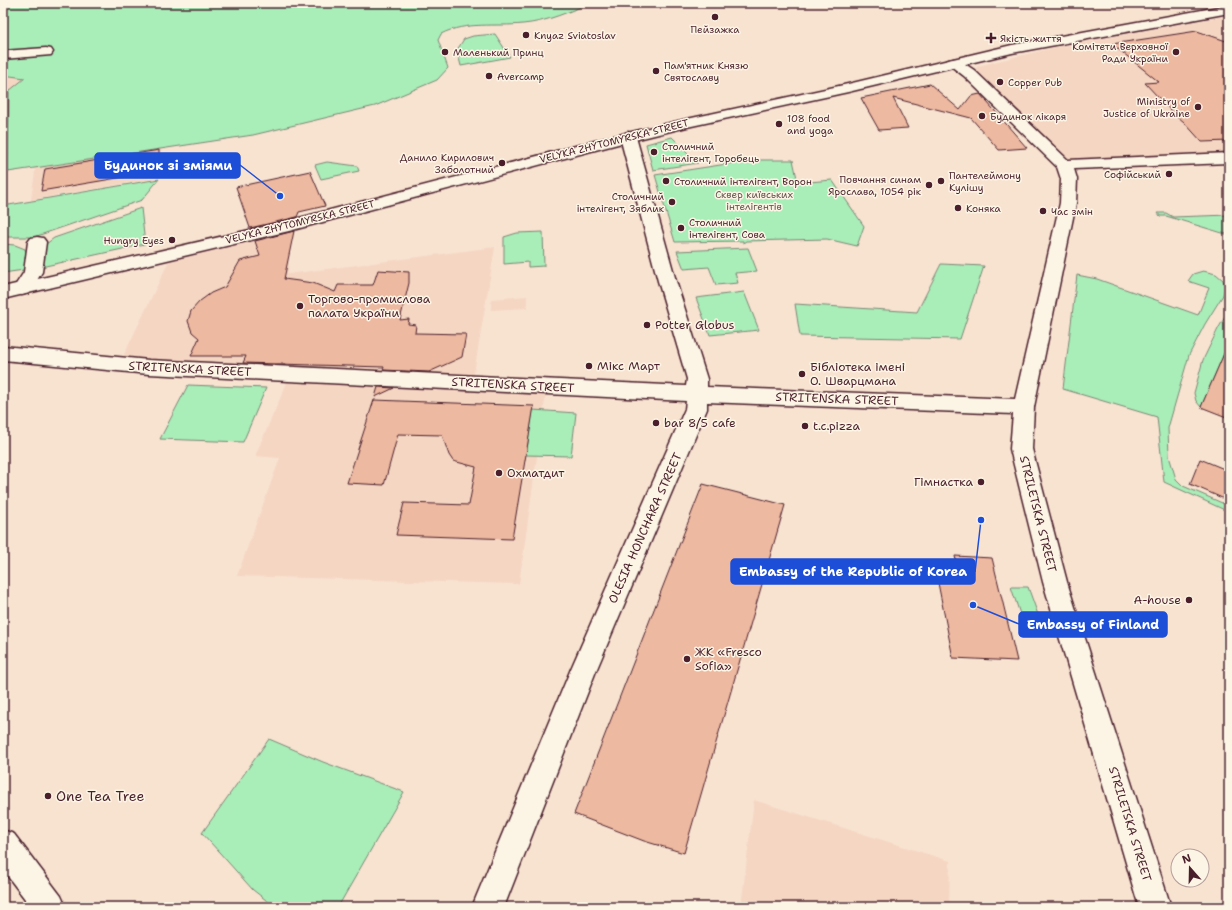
<svg xmlns="http://www.w3.org/2000/svg" width="1232" height="910" font-family="'Shantell Sans',sans-serif">
<style>
.built{fill:#f5d6c3}
.green{fill:#a9eeb9;stroke:#7a8672}
.building{fill:#eeb9a1;stroke:#4a1f2b}
.lines{fill:none;stroke-linecap:round;stroke-linejoin:round}
.street-casing{stroke:#4a1f2b;stroke-width:3}
.secondary-casing{stroke:#4a1f2b;stroke-width:3}
.street{fill:#fcf5e5;fill-rule:evenodd}
.secondary{fill:#fcf5e5;fill-rule:evenodd}
.poi-dot{fill:#4a1f2b;stroke:#fcf5e5;stroke-width:1.5}
.labels{text-anchor:middle;dominant-baseline:central;stroke-width:3;stroke-linejoin:round;paint-order:stroke}
.far-poi-label{font-size:10px;fill:#4a1f2b;stroke:#fcf5e5;text-anchor:start}
.far-street-label{font-size:10px;fill:#4a1f2b;stroke:#fcf5e5}
.far-park-label{font-size:10px;fill:#62534e;stroke:#fcf5e5}
.poi-label{font-size:12px;fill:#4a1f2b;stroke:#fcf5e5;text-anchor:start}
.street-label{font-size:12px;fill:#4a1f2b;stroke:#fcf5e5}
.near-poi-label{font-size:14px;fill:#4a1f2b;stroke:#fcf5e5;text-anchor:start}
.leader{fill:none;stroke:#1d4ed8;stroke-width:1.5}
.callout-dot{fill:#1d4ed8;stroke:#fcf5e5;stroke-width:1.5}
.callout{fill:#1d4ed8;stroke:#1d4ed8;stroke-width:1.5}
.callout-label{font-size:13px;text-anchor:middle;font-weight:bold;fill:#fff}
</style>
<rect width="100%" height="100%" fill="#f8e3d1"/>
<filter id="ink" filterUnits="userSpaceOnUse"><feTurbulence type="fractalNoise" baseFrequency=".025" numOctaves="2"/><feDisplacementMap in="SourceGraphic" scale="8" xChannelSelector="R" yChannelSelector="G"/><feConvolveMatrix kernelMatrix="1 2 1 2 8 2 1 2 1" color-interpolation-filters="sRGB"/></filter>
<g filter="url(#ink)">
<g class="built">
<polygon points="1229,15 1229,152 1067,159 1061,156 977,72 976,69 978,66 1052,48"/>
<polygon points="3,76 26,78 3,197"/>
<polygon points="161,145 162,177 31,200 36,164"/>
<polygon points="292,228 288,274 495,247 473,379 120,363 169,261"/>
<polygon points="527,296 527,308 491,310 491,299"/>
<polygon points="289,378 546,393 519,584 237,576 280,458 255,456"/>
<polygon points="754,800 950,861 949,907 741,907"/>
</g>
<g class="green">
<path d="M 3,3 L 591,3 C 570,11 547,22 523,24 C 496,27 466,21 441,34 L 438,40 L 448,68 L 437,80 L 375,106 L 253,135 L 8,172 L 9,91 L 25,78 L 3,75 Z"/>
<polygon points="495,34 510,57 461,66 457,50 464,39 473,36"/>
<polygon points="672,137 698,163 653,170 646,144"/>
<polygon points="753,160 793,160 798,183 832,180 864,226 857,246 827,239 746,241 743,243 743,241 675,242 655,175"/>
<polygon points="327,162 357,166 359,171 321,179 315,165"/>
<polygon points="159,179 142,200 34,237 3,237 3,206"/>
<polygon points="141,208 145,244 41,267 46,244 54,238"/>
<polygon points="1158,213 1166,213 1173,217 1229,215 1229,235 1166,216 1160,216"/>
<polygon points="543,232 544,266 528,267 528,262 504,264 504,237 517,233"/>
<polygon points="3,244 15,245 25,249 27,256 24,270 3,273"/>
<polygon points="748,248 757,271 735,273 738,283 716,285 709,267 684,269 677,251"/>
<polygon points="941,264 984,266 960,339 800,336 795,304 917,312"/>
<polygon points="1203,271 1216,274 1223,280 1225,287 1223,295 1205,324 1189,355 1168,428 1169,456 1176,479 1183,486 1229,506 1229,512 1164,482 1157,417 1063,389 1077,275 1097,279 1198,315 1209,288 1188,281 1193,274"/>
<polygon points="744,292 759,330 710,335 696,298"/>
<polygon points="1229,310 1229,342 1201,407 1196,401 1194,393 1203,360 1218,329"/>
<polygon points="188,385 266,388 243,442 160,439"/>
<polygon points="533,410 576,413 571,456 526,455"/>
<polygon points="1011,587 1028,587 1041,623 1023,623"/>
<polygon points="269,739 323,762 404,792 338,907 275,907 253,890 202,833"/>
</g>
<g class="building">
<polygon points="1197,31 1229,42 1229,141 1202,142 1184,122 1171,111 1145,83 1159,82 1112,44"/>
<polygon points="930,84 960,110 971,96 980,94 1027,148 999,150 971,118 893,98 908,128 879,130 861,98"/>
<polygon points="159,150 159,171 41,191 45,169"/>
<polygon points="310,171 325,206 299,212 297,217 250,228 236,187"/>
<polygon points="294,231 284,279 313,283 335,292 338,285 373,285 378,270 409,272 409,283 400,320 409,319 408,324 416,325 415,333 466,334 462,357 429,372 383,370 384,367 243,363 246,356 191,356 199,338 192,332 188,321 191,311 200,301 211,293 225,287 240,261 260,256 255,241"/>
<polygon points="1229,342 1229,418 1201,407"/>
<polygon points="378,387 394,388 375,397"/>
<polygon points="374,400 534,406 512,539 396,535 404,503 469,505 476,467 453,461 449,455 442,435 398,434 384,485 347,483"/>
<polygon points="1200,459 1229,471 1229,501 1190,484"/>
<polygon points="703,484 785,505 684,853 644,841 574,814"/>
<polygon points="955,556 992,558 1017,661 953,658 936,573 959,575"/>
</g>
<g class="lines">
<g class="street-casing">
<g id="street">
<polygon points="46,48 51,49 53,52 51,55 3,59 3,51"/>
<polygon points="954,59 959,60 974,70 1068,160 1229,153 1229,163 1074,169 1077,179 1076,203 1034,407 1032,449 1067,582 1171,907 1139,907 1043,582 1010,449 1013,414 707,402 707,409 596,671 504,907 472,907 570,671 685,409 686,401 149,374 3,360 3,346 149,360 686,386 687,379 658,281 620,137 623,134 628,132 633,134 636,137 676,281 707,379 707,387 1015,399 1060,203 1061,179 1057,167 964,76 947,63 949,60"/>
<polygon points="37,237 43,238 46,242 42,272 29,293 22,295 15,293 13,289 24,272 28,242 31,238"/>
<polygon points="3,830 14,834 61,896 66,907 31,907 3,870"/>
</g>
</g>
<g class="secondary-casing">
<polygon id="secondary" points="1229,5 1229,13 1012,53 848,92 687,127 618,144 289,231 3,299 3,287 280,223 610,137 687,119 848,84 1012,45"/>
</g>
<use href="#street" class="street"/>
<use href="#secondary" class="secondary"/>
</g>
</g>
<g class="poi-dot">
<circle cx="715" cy="17" r="4"/>
<circle cx="526" cy="35" r="4"/>
<path d="M989 32h4v4h4v4h-4v4h-4v-4h-4v-4h4z"/>
<circle cx="445" cy="52" r="4"/>
<circle cx="1176" cy="52" r="4"/>
<circle cx="656" cy="71" r="4"/>
<circle cx="489" cy="76" r="4"/>
<circle cx="1000" cy="82" r="4"/>
<circle cx="1198" cy="107" r="4"/>
<circle cx="982" cy="116" r="4"/>
<circle cx="779" cy="124" r="4"/>
<circle cx="654" cy="152" r="4"/>
<circle cx="502" cy="163" r="4"/>
<circle cx="1169" cy="174" r="4"/>
<circle cx="666" cy="181" r="4"/>
<circle cx="941" cy="181" r="4"/>
<circle cx="929" cy="185" r="4"/>
<circle cx="672" cy="202" r="4"/>
<circle cx="958" cy="208" r="4"/>
<circle cx="1043" cy="211" r="4"/>
<circle cx="681" cy="228" r="4"/>
<circle cx="172" cy="240" r="4"/>
<circle cx="300" cy="306" r="4"/>
<circle cx="647" cy="325" r="4"/>
<circle cx="589" cy="366" r="4"/>
<circle cx="802" cy="374" r="4"/>
<circle cx="656" cy="423" r="4"/>
<circle cx="805" cy="426" r="4"/>
<circle cx="499" cy="473" r="4"/>
<circle cx="981" cy="482" r="4"/>
<circle cx="1189" cy="600" r="4"/>
<circle cx="687" cy="659" r="4"/>
<circle cx="48" cy="796" r="4"/>
</g>
<g class="labels">
<g class="far-poi-label">
<text x="715" y="29" text-anchor="middle">Пейзажка</text>
<text x="534" y="35">Knyaz Sviatoslav</text>
<text x="1000" y="38">Якість життя</text>
<text x="1168" y="46" text-anchor="end">Комітети Верховної<tspan x="1168" dy="12">Ради України</tspan></text>
<text x="453" y="52">Маленький Принц</text>
<text x="664" y="65">Пам'ятник Князю<tspan x="664" dy="12">Святославу</tspan></text>
<text x="497" y="76">Avercamp</text>
<text x="1008" y="82">Copper Pub</text>
<text x="1190" y="101" text-anchor="end">Ministry of<tspan x="1190" dy="12">Justice of Ukraine</tspan></text>
<text x="990" y="116">Будинок лікаря</text>
<text x="787" y="118">108 food<tspan x="787" dy="12">and yoga</tspan></text>
<text x="662" y="146">Столичний<tspan x="662" dy="12">інтелігент, Горобець</tspan></text>
<text x="494" y="157" text-anchor="end">Данило Кирилович<tspan x="494" dy="12">Заболотний</tspan></text>
<text x="1161" y="174" text-anchor="end">Софійський</text>
<text x="949" y="175">Пантелеймону<tspan x="949" dy="12">Кулішу</tspan></text>
<text x="921" y="179" text-anchor="end">Повчання синам<tspan x="921" dy="12">Ярослава, 1054 рік</tspan></text>
<text x="674" y="181">Столичний інтелігент, Ворон</text>
<text x="664" y="196" text-anchor="end">Столичний<tspan x="664" dy="12">інтелігент, Зяблик</tspan></text>
<text x="966" y="208">Коняка</text>
<text x="1051" y="211">Час змін</text>
<text x="689" y="222">Столичний<tspan x="689" dy="12">інтелігент, Сова</tspan></text>
<text x="164" y="240" text-anchor="end">Hungry Eyes</text>
</g>
<g class="far-street-label">
<text transform="translate(614 141) rotate(-14)">VELYKA ZHYTOMYRSKA STREET</text>
<text transform="translate(300 222) rotate(-14)">VELYKA ZHYTOMYRSKA STREET</text>
</g>
<g class="far-park-label">
<text x="754" y="194">Сквер київських<tspan x="754" dy="12">інтелігентів</tspan></text>
</g>
<g class="poi-label">
<text x="308" y="299">Торгово-промислова<tspan x="308" dy="14">палата України</tspan></text>
<text x="655" y="325">Potter Globus</text>
<text x="597" y="366">Мікс Март</text>
<text x="810" y="367">Бібліотека імені<tspan x="810" dy="14">О. Шварцмана</tspan></text>
<text x="664" y="423">bar 8/5 cafe</text>
<text x="813" y="426">t.c.pizza</text>
<text x="507" y="473">Охматдит</text>
<text x="973" y="482" text-anchor="end">Гімнастка</text>
<text x="1181" y="600" text-anchor="end">A-house</text>
<text x="695" y="652">ЖК «Fresco<tspan x="695" dy="14">Sofia»</tspan></text>
</g>
<g class="street-label">
<text transform="translate(190 369) rotate(3)">STRITENSKA STREET</text>
<text transform="translate(513 385) rotate(3)">STRITENSKA STREET</text>
<text transform="translate(837 399) rotate(2)">STRITENSKA STREET</text>
<text transform="translate(1038 514) rotate(76)">STRILETSKA STREET</text>
<text transform="translate(645 528) rotate(-66)">OLESIA HONCHARA STREET</text>
<text transform="translate(1130 824) rotate(73)">STRILETSKA STREET</text>
</g>
<g class="near-poi-label">
<text x="56" y="796">One Tea Tree</text>
</g>
</g>
<path class="leader" d="M280 196L240 165M981 520L975 572M973 605L1019 624"/>
<g class="callout-dot">
<circle cx="280" cy="196" r="4"/>
<circle cx="981" cy="520" r="4"/>
<circle cx="973" cy="605" r="4"/>
</g>
<g class="callout">
<rect x="95" y="153" width="145" height="25" rx="4"/>
<rect x="731" y="559" width="244" height="25" rx="4"/>
<rect x="1019" y="612" width="148" height="25" rx="4"/>
</g>
<g class="callout-label">
<text x="168" y="170">Будинок зі зміями</text>
<text x="853" y="576">Embassy of the Republic of Korea</text>
<text x="1093" y="629">Embassy of Finland</text>
</g>
<rect width="1232" height="910" fill="none" stroke="#fcf5e5" stroke-width="16"/>
<rect x="8" y="8" width="1216" height="894" fill="none" stroke="#4a1f2b" stroke-width="1.5" filter="url(#ink)"/>
<g transform="translate(1190 868) rotate(340)"><circle r="19" fill="#fcf5e5" stroke="#b59f9b"/>
<path d="M0-3L7 15L0 10L-7 15Z" fill="#4a1f2b"/>
<text y="-6" font-size="11" font-weight="bold" text-anchor="middle" fill="#4a1f2b">N</text>
</g>
</svg>
